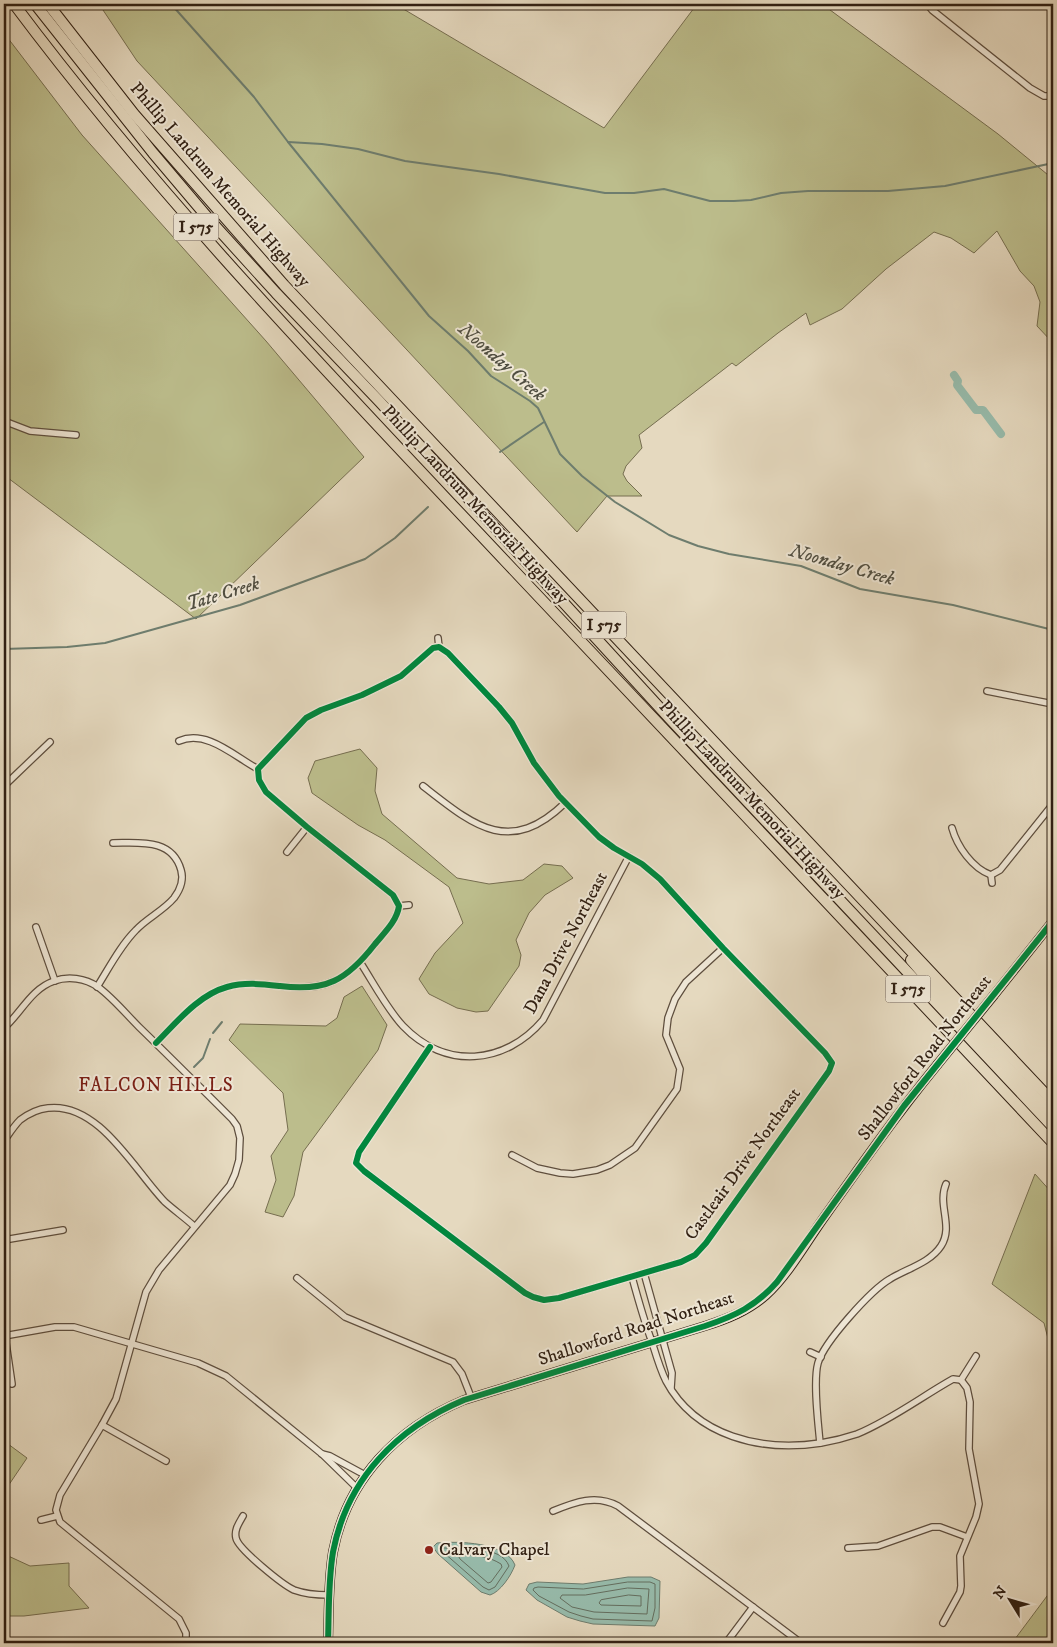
<svg xmlns="http://www.w3.org/2000/svg" width="1057" height="1647" font-family="'IM FELL DW Pica',serif">
<style>
.green{fill:#bcbd8c;stroke:#766e50}
.water{fill:#97bbab;stroke:#6e7d6e}
.lines{fill:none;stroke-linecap:round;stroke-linejoin:round}
.shore{stroke:#646e5f;stroke-width:1}
.stream{stroke:#6e7d6e;stroke-width:2}
.canal{stroke:#97bbab;stroke-width:8}
.street-casing{stroke:#5e4e3e;stroke-width:8}
.secondary-casing{stroke:#312013;stroke-width:10}
.highway-casing{stroke:#312013;stroke-width:12}
.street{stroke:#eee6d5;stroke-width:5.5}
.secondary{stroke:#eee6d5;stroke-width:8}
.highway{stroke:#e5d9bf;stroke-width:10}
.secondary-bridge-casing{stroke:#312013;stroke-width:10;stroke-linecap:butt}
.secondary-bridge{stroke:#eee6d5;stroke-width:8}
.cycleway-casing{stroke:#eee6d5;stroke-width:9}
.cycleway{stroke:#00873e;stroke-width:6}
.poi-dot{fill:#8f2418;stroke:#eee6d5;stroke-width:2}
.labels{text-anchor:middle;dominant-baseline:central;stroke-width:4;stroke-linejoin:round;paint-order:stroke}
.shield{fill:#eee6d5;stroke:#6a5b4d;stroke-width:1}
.shield-label{font-size:16px;font-weight:bold;fill:#312013}
.street-label{font-size:18px;fill:#312013;stroke:#eee6d5}
.poi-label{font-size:18px;fill:#312013;stroke:#eee6d5;text-anchor:start}
.water-label{font-size:19px;font-style:italic;fill:#504e41;stroke:#eee6d5}
.neighbourhood-label{font-size:19px;letter-spacing:1px;fill:#7a1f14;stroke:#eee6d5}
</style>
<rect width="100%" height="100%" fill="#e5d9bf"/>
<filter id="stains"><feTurbulence type="fractalNoise" baseFrequency=".004" numOctaves="4"/><feColorMatrix values="0 0 0 0 .2 0 0 0 0 .09 0 0 0 0 .02 0 0 0 .5 -.17"/></filter>
<radialGradient id="worn" r=".72"><stop offset=".6" stop-color="#630" stop-opacity="0"/><stop offset="1" stop-color="#630" stop-opacity=".3"/></radialGradient>
<g class="green">
<polygon points="99,4 395,4 604,128 697,4 822,4 998,134 1053,179 1053,343 1037,326 1040,302 1034,286 1020,271 997,231 974,253 951,238 934,232 886,269 842,309 810,325 806,313 778,333 736,366 732,363 639,435 642,448 626,466 623,474 627,481 642,496 607,496 577,532 137,61"/>
<polygon points="4,33 82,135 266,341 364,457 196,619 4,475"/>
<polygon points="360,749 377,768 375,791 382,814 457,878 489,884 523,880 544,864 562,866 573,878 545,895 529,913 516,940 521,955 519,966 488,1011 476,1012 457,1008 429,994 419,979 435,953 463,923 449,887 385,840 358,825 312,793 308,778 315,761"/>
<polygon points="362,986 387,1025 378,1050 303,1152 294,1196 283,1217 265,1212 276,1180 271,1156 288,1130 283,1093 229,1040 240,1024 326,1026 337,1018 344,997"/>
<polygon points="1035,1174 1053,1194 1053,1358 1044,1323 992,1284"/>
<polygon points="4,1441 27,1458 4,1492"/>
<polygon points="4,1554 30,1566 69,1563 69,1586 89,1608 24,1616 4,1616"/>
<polygon points="1053,1588 1053,1643 1012,1643"/>
</g>
<g class="water">
<path d="M 437,1543 C 458,1541 506,1542 515,1565 C 511,1576 500,1592 490,1595 L 481,1592 L 438,1554 L 433,1547 Z"/>
<polygon points="628,1577 651,1577 660,1581 659,1618 655,1626 593,1624 580,1621 567,1617 537,1600 526,1590 529,1584 537,1582 583,1584"/>
</g>
<g class="lines">
<g class="shore">
<path d="M 445,1548 C 463,1550 501,1545 509,1566 L 495,1587 L 489,1590 L 483,1587 L 443,1552 L 442,1549 Z"/>
<path d="M 462,1555 C 476,1555 488,1556 501,1564 L 502,1567 L 491,1582 L 488,1583 L 460,1559 L 459,1557 Z"/>
<polygon points="628,1582 650,1582 655,1584 655,1608 652,1621 593,1619 581,1616 569,1612 539,1596 533,1590 534,1588 538,1587 583,1589"/>
<polygon points="628,1588 649,1589 647,1614 594,1612 572,1607 560,1598 562,1595 585,1595"/>
<polygon points="629,1595 641,1596 641,1606 601,1605 599,1603 601,1600"/>
</g>
<g class="stream">
<polyline points="171,4 254,97 288,142 429,316 468,351 491,376 530,401 538,408 560,454 582,476 615,502 669,535 698,546 729,554 801,566 860,589 953,605 1053,630"/>
<polyline points="288,142 322,144 358,149 405,161 499,174 605,193 634,193 664,189 710,201 734,201 751,200 781,193 808,191 888,191 945,186 1053,163"/>
<polyline points="500,452 544,422"/>
<polyline points="4,649 67,647 105,643 240,605 365,559 395,538 428,507"/>
<polyline points="213,1033 222,1022"/>
<polyline points="194,1067 203,1058 210,1039"/>
<polyline points="1053,1497 1053,1501"/>
</g>
<polyline class="canal" points="954,375 958,381 957,385 976,410 983,410 1001,434"/>
<g class="street-casing">
<g id="street">
<polyline points="927,4 932,10 1030,88 1044,96 1053,96"/>
<polyline points="4,421 30,431 76,435"/>
<polyline points="438,638 439,647"/>
<polyline points="987,691 1053,704"/>
<path d="M 179,741 C 207,729 235,757 258,769"/>
<polyline points="4,786 50,742"/>
<path d="M 423,786 C 473,825 509,857 565,803"/>
<path d="M 952,828 C 957,846 972,868 991,875 L 1000,870 L 1053,804"/>
<polyline points="287,852 307,827"/>
<polyline points="991,875 992,883"/>
<polyline points="399,906 409,905"/>
<polyline points="36,927 55,981"/>
<path d="M 360,962 C 373,982 387,1009 403,1026 C 445,1070 505,1065 543,1020 L 629,856"/>
<path d="M 97,987 C 109,968 120,946 136,930 C 147,918 163,911 174,898 C 180,890 184,880 181,870 C 172,838 139,843 113,843"/>
<path d="M 4,1028 C 21,1013 31,989 54,981 C 68,976 85,978 98,987 C 113,998 126,1014 139,1027 C 170,1057 201,1088 232,1119 L 237,1126 L 240,1138 L 239,1160 L 235,1174 L 230,1185 L 159,1270 L 146,1292 L 116,1399 L 102,1425 L 60,1495 L 56,1510 L 60,1522 L 179,1619 L 186,1633 L 186,1643"/>
<path d="M 156,1043 C 176,1023 198,995 227,987 C 245,982 262,984 280,986 C 326,992 347,980 375,944 C 384,933 397,921 399,906 L 393,895 L 307,827 L 266,792 L 259,780 L 258,769 L 306,718 L 321,710 L 362,695 L 401,676 L 433,648 L 439,647 L 448,653 L 499,707 L 512,723 L 534,763 L 559,796 L 599,837 L 614,848 L 642,864 L 660,879 L 723,948 L 825,1053 L 832,1063 L 829,1071 L 706,1243 L 695,1255 L 681,1262 L 559,1298 L 544,1300 L 533,1297 L 525,1293 L 364,1171 L 356,1163 L 359,1152 L 430,1047"/>
<path d="M 4,1141 C 9,1134 14,1126 20,1120 C 28,1114 38,1109 48,1108 C 99,1102 134,1170 165,1202 C 174,1210 185,1218 194,1226"/>
<polyline points="512,1155 537,1168 560,1173 573,1174 597,1170 610,1165 635,1148 677,1089 680,1069 666,1035 668,1018 675,999 686,982 723,948"/>
<polyline points="4,1240 63,1230"/>
<polyline points="644,1273 672,1373 671,1388"/>
<path d="M 632,1277 C 638,1299 644,1321 652,1342 C 656,1355 660,1369 666,1381 C 696,1437 762,1452 821,1443 C 833,1441 845,1438 857,1434 C 891,1420 921,1397 953,1379 L 961,1380 L 976,1356"/>
<polyline points="297,1278 345,1317 453,1362 462,1374 471,1397"/>
<polyline points="4,1336 55,1327 74,1327 198,1363 226,1376 322,1454 357,1488"/>
<polyline points="5,1336 12,1384"/>
<polyline points="810,1352 821,1357"/>
<polyline points="102,1425 166,1461"/>
<path d="M 820,1443 C 818,1422 813,1381 818,1363 C 824,1342 871,1290 890,1279 C 906,1269 930,1263 941,1246 C 954,1226 937,1205 946,1184"/>
<polyline points="322,1454 330,1456 365,1475"/>
<path d="M 553,1511 C 575,1502 596,1494 618,1506 L 801,1643"/>
<path d="M 243,1516 C 239,1523 234,1530 236,1538 C 238,1549 283,1585 294,1590 C 305,1594 318,1595 329,1595"/>
<polyline points="41,1520 57,1516"/>
<polyline points="848,1548 878,1546 932,1527 940,1527 967,1537"/>
<polyline points="943,1623 960,1592 961,1586 960,1556 976,1517 979,1504 969,1449 970,1402 967,1388 961,1380"/>
<polyline points="726,1643 753,1607"/>
</g>
</g>
<g class="secondary-casing">
<g id="secondary">
<polyline points="994,995 1053,921"/>
<path d="M 328,1643 C 329,1613 328,1582 333,1552 C 347,1479 397,1428 464,1400 L 705,1326 C 727,1319 748,1311 766,1295 C 789,1274 807,1241 825,1216 C 861,1165 897,1114 937,1065"/>
</g>
</g>
<g class="highway-casing">
<g id="highway">
<path d="M 14,4 C 163,203 336,381 506,562 C 689,755 871,950 1053,1143"/>
<polyline points="35,4 153,153 208,218 276,293 380,402 670,719 1053,1127"/>
<polyline points="48,4 134,114 284,285 1053,1102"/>
<polyline points="911,960 948,1003 1053,1116"/>
</g>
</g>
<use href="#street" class="street"/>
<use href="#secondary" class="secondary"/>
<use href="#highway" class="highway"/>
<g class="secondary-bridge-casing">
<polyline id="secondary-bridge" points="937,1065 994,995"/>
</g>
<use href="#secondary-bridge" class="secondary-bridge"/>
<g class="cycleway-casing">
<g id="cycleway">
<path d="M 156,1043 C 176,1023 198,995 227,987 C 245,982 262,984 280,986 C 326,992 347,980 375,944 C 384,933 397,921 399,906 L 393,895 L 307,827 L 266,792 L 259,780 L 258,769 L 306,718 L 321,710 L 362,695 L 401,676 L 433,648 L 439,647 L 448,653 L 499,707 L 512,723 L 534,763 L 559,796 L 599,837 L 614,848 L 642,864 L 660,879 L 723,948 L 825,1053 L 832,1063 L 829,1071 L 706,1243 L 695,1255 L 681,1262 L 559,1298 L 544,1300 L 533,1297 L 525,1293 L 364,1171 L 356,1163 L 359,1152 L 430,1047"/>
<path d="M 328,1643 C 329,1613 328,1582 333,1552 C 347,1479 397,1428 464,1400 L 705,1326 C 735,1316 756,1306 777,1282 L 904,1106 L 1053,921"/>
</g>
</g>
<use href="#cycleway" class="cycleway"/>
</g>
<circle class="poi-dot" cx="429" cy="1550" r="5"/>
<g class="labels">
<g class="shield">
<rect x="173.5" y="213.5" width="45" height="27" rx="4"/>
<rect x="581.5" y="611.5" width="45" height="27" rx="4"/>
<rect x="885.5" y="975.5" width="45" height="27" rx="4"/>
</g>
<g class="shield-label">
<text x="196" y="227">I 575</text>
<text x="604" y="625">I 575</text>
<text x="908" y="989">I 575</text>
</g>
<g class="street-label">
<text transform="translate(220 185) rotate(49)">Phillip Landrum Memorial Highway</text>
<text transform="translate(475 505) rotate(47)">Phillip Landrum Memorial Highway</text>
<text transform="translate(752 800) rotate(47)">Phillip Landrum Memorial Highway</text>
<text transform="translate(566 943) rotate(-62)">Dana Drive Northeast</text>
<text transform="translate(925 1058) rotate(-52)">Shallowford Road Northeast</text>
<text transform="translate(743 1164) rotate(-54)">Castleair Drive Northeast</text>
<text transform="translate(636 1329) rotate(-18)">Shallowford Road Northeast</text>
</g>
<g class="poi-label">
<text x="439" y="1550">Calvary Chapel</text>
</g>
<g class="water-label">
<text transform="translate(502 362) rotate(41)">Noonday Creek</text>
<text transform="translate(842 565) rotate(16)">Noonday Creek</text>
<text transform="translate(223 594) rotate(-17)">Tate Creek</text>
</g>
<g class="neighbourhood-label">
<text x="156" y="1085">FALCON HILLS</text>
</g>
</g>
<rect width="1057" height="1647" fill="none" stroke="#e5d9bf" stroke-width="20"/>
<rect x="5" y="5" width="1047" height="1637" fill="none" stroke="#312013" stroke-width="2.5"/>
<rect x="10" y="10" width="1037" height="1627" fill="none" stroke="#312013"/>
<g transform="translate(1010 1600) rotate(307)" stroke="#eee6d5" stroke-width="4" paint-order="stroke">
<path d="M0-4L9 19L0 12L-9 19Z" fill="#312013"/>
<text y="-8" font-size="14" font-weight="bold" text-anchor="middle" fill="#312013">N</text>
</g>
<rect width="100%" height="100%" filter="url(#stains)"/>
<rect width="100%" height="100%" fill="url(#worn)"/>
</svg>
